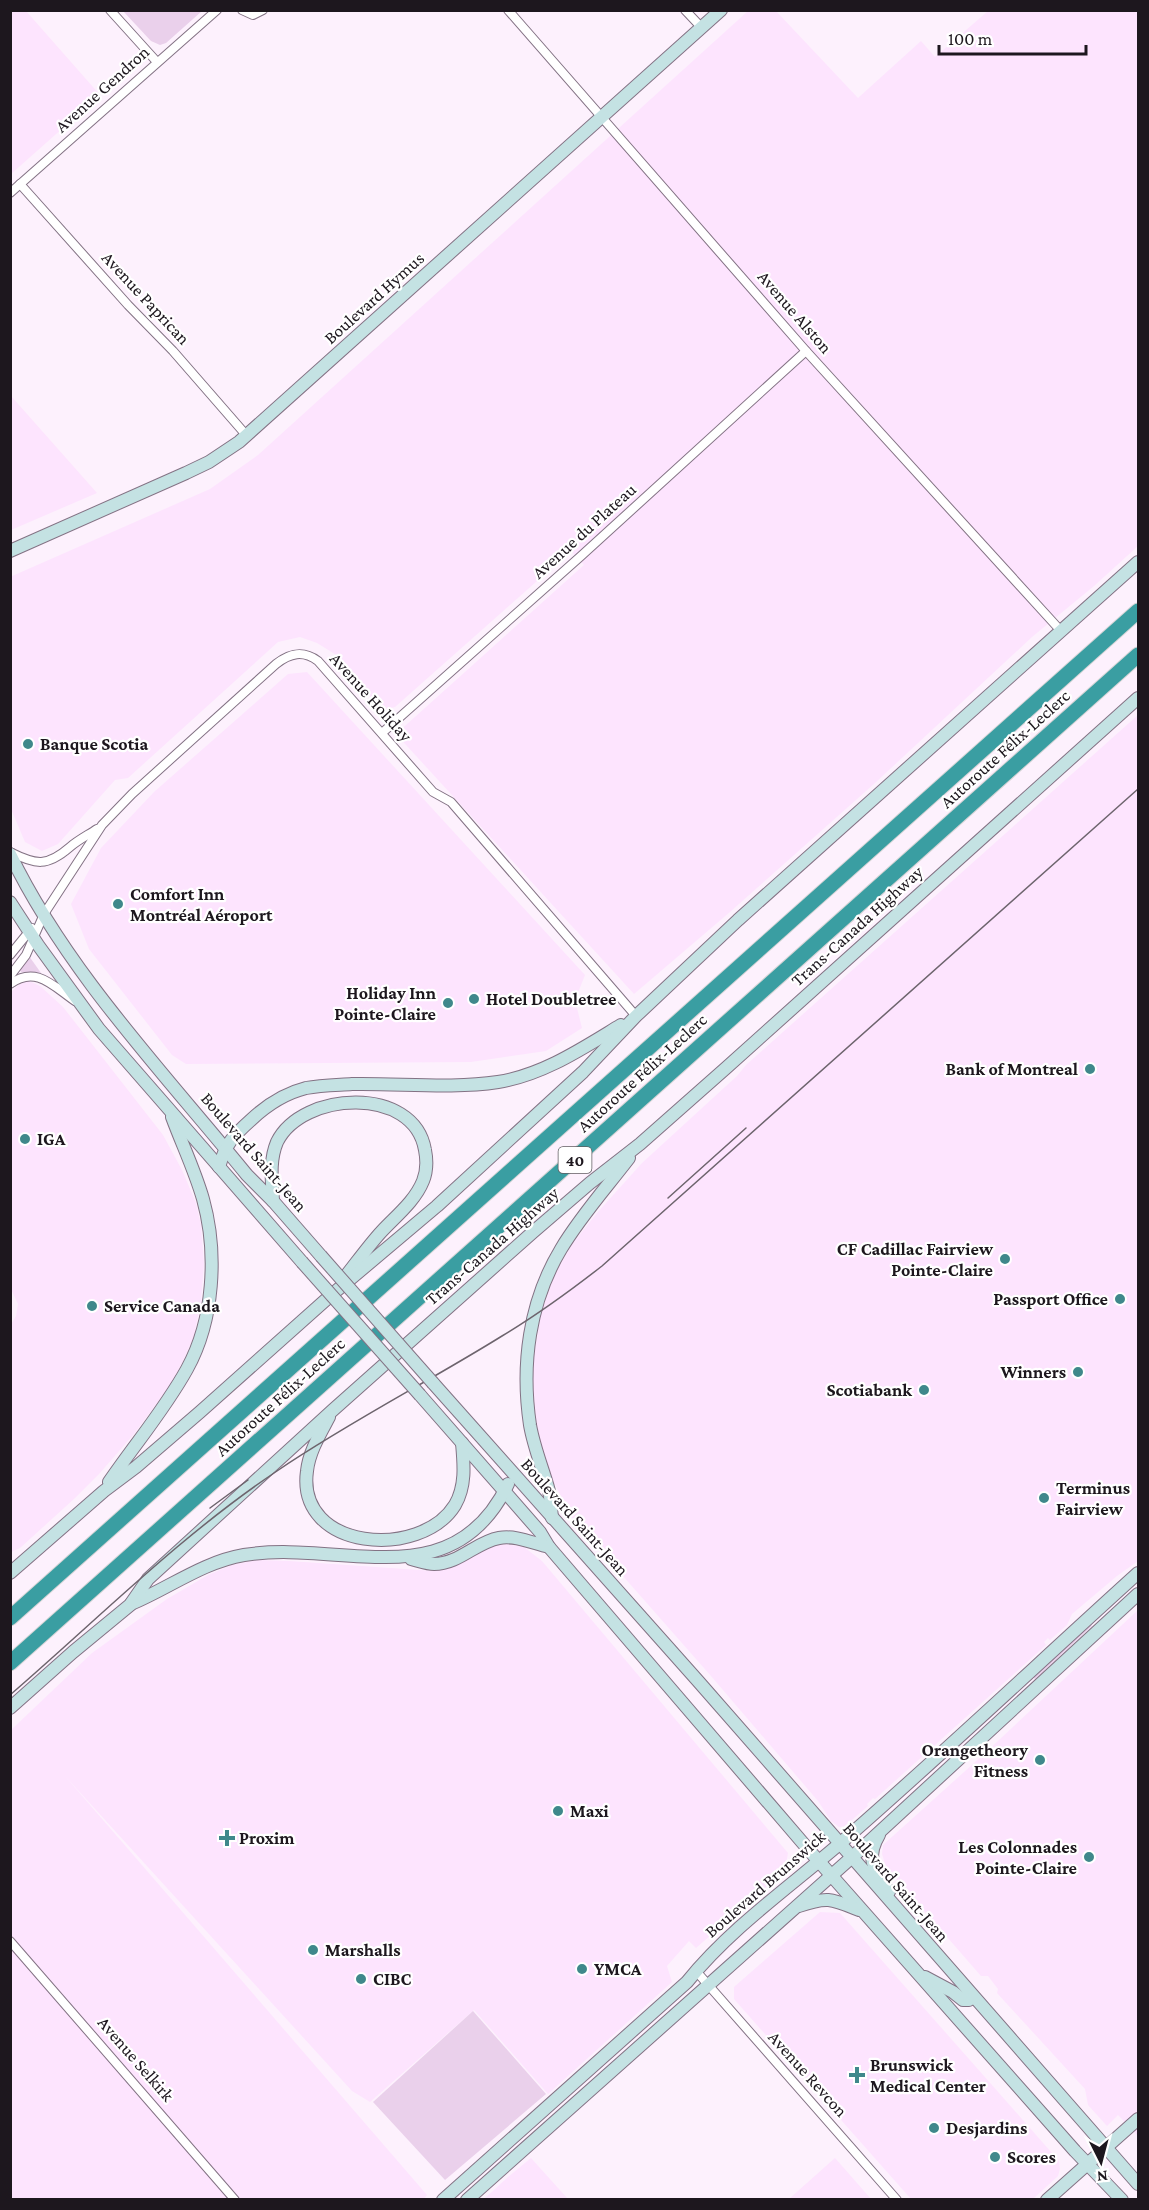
<svg xmlns="http://www.w3.org/2000/svg" width="1149" height="2210" font-family="'Crimson Pro',serif">
<style>
.built{fill:#fde4fe}
.green{fill:#ead0eb}
.lines{fill:none;stroke-linecap:round;stroke-linejoin:round}
.street-casing{stroke:#837284;stroke-width:10}
.secondary-casing{stroke:#837284;stroke-width:14}
.highway-casing{stroke:#d6d5d6;stroke-width:17}
.street{stroke:#fff;stroke-width:8}
.secondary{stroke:#c4e2e3;stroke-width:12}
.highway{stroke:#3a9ea2;stroke-width:15}
.tram{stroke:#6d646d;stroke-width:1.5}
.secondary-bridge-casing{stroke:#837284;stroke-width:14;stroke-linecap:butt}
.secondary-bridge{stroke:#c4e2e3;stroke-width:12}
.poi-dot{fill:#3f888b;stroke:#fff;stroke-width:2}
.labels{text-anchor:middle;dominant-baseline:central;stroke-width:4.5;stroke-linejoin:round;paint-order:stroke}
.shield{fill:#fff;stroke:#615d62;stroke-width:1.5}
.shield-label{font-size:16px;font-weight:bold;fill:#1d171e}
.street-label{font-size:18px;fill:#1d171e;stroke:#fff}
.poi-label{font-size:18px;font-weight:bold;fill:#1d171e;stroke:#fff;text-anchor:start}
</style>
<rect width="100%" height="100%" fill="#fdf1fd"/>
<g class="built">
<polygon points="11,10 26,11 100,95 11,174"/>
<polygon points="748,11 776,11 858,98 921,41 935,57 988,11 1138,11 1138,546 1094,586 1032,637 875,783 730,912 634,994 396,734 584,565 571,551 395,707 381,710 338,656 317,643 300,637 278,642 128,778 115,780 58,844 42,851 25,842 11,809 10,577 210,489 258,455"/>
<polygon points="11,396 97,493 11,530 10,530"/>
<polygon points="307,672 585,975 575,1000 582,1028 546,1051 471,1062 186,1064 172,1055 89,949 71,904 101,848 154,792 288,674"/>
<polygon points="1138,715 1138,1561 1117,1576 1072,1614 1067,1625 1050,1640 1048,1638 1044,1642 1046,1645 875,1799 873,1798 867,1804 868,1806 845,1826 839,1827 831,1821 818,1801 711,1676 571,1517 552,1478 540,1441 536,1421 533,1379 534,1357 541,1314 554,1276 573,1243 597,1213 642,1163 737,1076 746,1065"/>
<polygon points="29,981 40,986 63,1007 163,1135 182,1170 196,1203 201,1225 204,1264 201,1301 194,1336 182,1363 168,1388 134,1434 99,1474 75,1498 20,1548 11,1552 10,1326 16,1316 18,1304 10,1287 10,993 20,984"/>
<polygon points="505,1544 524,1547 542,1561 788,1853 785,1870 696,1948 689,1941 667,1966 672,1982 548,2094 474,2010 370,2102 352,2091 65,1776 427,2195 423,2200 11,2199 10,1731 92,1653 167,1599 208,1575 232,1565 257,1560 289,1561 434,1571 457,1565 489,1547"/>
<polygon points="1138,1610 1138,2136 1118,2115 1107,2126 1088,2105 1085,2089 997,1993 998,1989 988,1976 981,1976 886,1867 882,1854 883,1845 984,1754"/>
<polygon points="820,1912 840,1913 1059,2161 1060,2169 1058,2176 1033,2199 911,2199 734,1999 734,1987"/>
<polygon points="531,2158 568,2199 484,2199 508,2177"/>
<polygon points="835,2158 871,2199 789,2199"/>
</g>
<g class="green">
<polygon points="123,11 202,11 166,43 160,45 151,41"/>
<polygon points="29,956 41,973 21,972 20,970"/>
<polygon points="1091,1625 1092,1626 1035,1679 1033,1677"/>
<polygon points="473,2011 546,2094 445,2180 373,2102"/>
</g>
<g class="lines">
<g class="street-casing">
<g id="street">
<polyline points="110,10 157,62"/>
<polyline points="242,10 253,15 263,10"/>
<polyline points="508,10 806,351 1061,631"/>
<polyline points="685,10 702,28"/>
<polyline points="20,184 128,305 173,351 247,436"/>
<polyline points="10,193 217,10"/>
<polyline points="382,733 581,556 806,351"/>
<path d="M 10,852 C 36,865 47,867 70,847 C 78,840 88,835 97,829"/>
<polyline points="10,955 32,928"/>
<path d="M 10,976 L 26,955 L 44,914 L 102,825 L 132,794 L 276,664 C 290,653 303,650 318,661 L 433,792 L 451,802 L 636,1016"/>
<path d="M 10,984 C 36,965 53,986 75,1001"/>
<polyline points="10,1941 235,2200"/>
<polyline points="696,1971 897,2200"/>
</g>
</g>
<g class="secondary-casing">
<g id="secondary">
<polyline points="10,551 186,473 209,462 239,442 721,10"/>
<path d="M 10,854 C 67,972 165,1074 247,1175 L 273,1201 L 321,1256"/>
<polyline points="10,902 38,945 99,1029 302,1262"/>
<path d="M 219,1167 C 226,1143 233,1136 252,1119 C 267,1105 286,1093 306,1088 C 321,1085 337,1085 352,1084 C 399,1083 452,1089 498,1082 C 543,1075 583,1048 621,1025"/>
<path d="M 273,1201 C 272,1181 269,1161 277,1142 C 302,1091 414,1085 425,1150 C 427,1160 427,1171 423,1181 C 415,1201 396,1216 382,1231 C 369,1245 357,1262 345,1277"/>
<polyline points="433,1383 698,1681 1138,2184"/>
<polyline points="420,1395 540,1532 549,1547 808,1849 1075,2151 1122,2200"/>
<path d="M 329,1417 C 320,1434 309,1452 307,1471 C 296,1551 421,1560 455,1505 C 466,1486 464,1465 462,1443"/>
<path d="M 109,1482 C 135,1444 165,1409 187,1369 C 214,1320 218,1253 203,1199 C 195,1171 182,1144 172,1117"/>
<path d="M 552,1518 C 551,1509 551,1500 549,1491 C 543,1469 534,1448 530,1425 C 521,1365 529,1302 561,1249 C 580,1217 606,1188 629,1158"/>
<path d="M 411,1559 C 419,1561 427,1564 434,1564 C 459,1564 476,1542 499,1538 C 516,1535 532,1543 549,1547"/>
<polyline points="10,1573 104,1491 136,1467 200,1412 329,1297 437,1206 583,1072 636,1016 738,920 1138,562"/>
<path d="M 131,1604 C 169,1588 203,1562 244,1555 C 341,1539 452,1600 508,1484"/>
<polyline points="10,1708 73,1652 130,1605 148,1579 333,1410 533,1232 590,1183 640,1144 726,1068 1138,698"/>
<path d="M 879,1835 C 864,1860 876,1871 889,1892"/>
<path d="M 799,1906 C 828,1896 832,1899 859,1910"/>
<polyline points="925,1977 953,1992 963,2000 969,2000 973,1997"/>
<path d="M 443,2200 L 687,1982 C 734,1924 797,1882 852,1833 C 949,1748 1043,1659 1138,1573"/>
<polyline points="467,2200 860,1850 1138,1594"/>
<polyline points="1047,2200 1138,2119"/>
</g>
</g>
<g class="highway-casing">
<g id="highway">
<polyline points="10,1618 1138,611"/>
<polyline points="10,1663 1138,655"/>
</g>
</g>
<use href="#street" class="street"/>
<use href="#secondary" class="secondary"/>
<use href="#highway" class="highway"/>
<g class="tram">
<polyline points="668,1198 746,1128"/>
<polyline points="210,1508 248,1480"/>
<path d="M 10,1695 C 98,1619 180,1536 277,1471 C 349,1422 428,1382 502,1336 C 537,1315 570,1291 602,1266 L 1138,789"/>
</g>
<g class="secondary-bridge-casing">
<g id="secondary-bridge">
<polyline points="321,1256 433,1383"/>
<polyline points="302,1262 420,1395"/>
</g>
</g>
<use href="#secondary-bridge" class="secondary-bridge"/>
</g>
<g class="poi-dot">
<circle cx="28" cy="744" r="6"/>
<circle cx="118" cy="904" r="6"/>
<circle cx="474" cy="999" r="6"/>
<circle cx="448" cy="1003" r="6"/>
<circle cx="1090" cy="1069" r="6"/>
<circle cx="25" cy="1139" r="6"/>
<circle cx="1005" cy="1259" r="6"/>
<circle cx="1120" cy="1299" r="6"/>
<circle cx="92" cy="1306" r="6"/>
<circle cx="1078" cy="1372" r="6"/>
<circle cx="924" cy="1390" r="6"/>
<circle cx="1044" cy="1498" r="6"/>
<circle cx="1040" cy="1760" r="6"/>
<circle cx="558" cy="1811" r="6"/>
<path d="M224 1829h6v6h6v6h-6v6h-6v-6h-6v-6h6z"/>
<circle cx="1089" cy="1857" r="6"/>
<circle cx="313" cy="1950" r="6"/>
<circle cx="582" cy="1969" r="6"/>
<circle cx="361" cy="1979" r="6"/>
<path d="M854 2066h6v6h6v6h-6v6h-6v-6h-6v-6h6z"/>
<circle cx="934" cy="2128" r="6"/>
<circle cx="995" cy="2157" r="6"/>
</g>
<g class="labels">
<rect class="shield" x="558.5" y="1147" width="33" height="26" rx="4.5"/>
<g class="shield-label">
<text x="575" y="1160">40</text>
</g>
<g class="street-label">
<text transform="translate(102 89) rotate(-42)">Avenue Gendron</text>
<text transform="translate(146 298) rotate(47)">Avenue Paprican</text>
<text transform="translate(374 298) rotate(-42)">Boulevard Hymus</text>
<text transform="translate(795 312) rotate(49)">Avenue Alston</text>
<text transform="translate(584 531) rotate(-42)">Avenue du Plateau</text>
<text transform="translate(371 697) rotate(48)">Avenue Holiday</text>
<text transform="translate(1005 749) rotate(-42)">Autoroute Félix-Leclerc</text>
<text transform="translate(857 926) rotate(-42)">Trans-Canada Highway</text>
<text transform="translate(642 1073) rotate(-42)">Autoroute Félix-Leclerc</text>
<text transform="translate(254 1152) rotate(49)">Boulevard Saint-Jean</text>
<text transform="translate(492 1246) rotate(-41)">Trans-Canada Highway</text>
<text transform="translate(280 1397) rotate(-42)">Autoroute Félix-Leclerc</text>
<text transform="translate(575 1517) rotate(48)">Boulevard Saint-Jean</text>
<text transform="translate(896 1882) rotate(49)">Boulevard Saint-Jean</text>
<text transform="translate(765 1884) rotate(-41)">Boulevard Brunswick</text>
<text transform="translate(136 2059) rotate(49)">Avenue Selkirk</text>
<text transform="translate(808 2074) rotate(48)">Avenue Revcon</text>
</g>
<g class="poi-label">
<text x="40" y="744">Banque Scotia</text>
<text x="130" y="894">Comfort Inn<tspan x="130" dy="21">Montréal Aéroport</tspan></text>
<text x="436" y="993" text-anchor="end">Holiday Inn<tspan x="436" dy="21">Pointe-Claire</tspan></text>
<text x="486" y="999">Hotel Doubletree</text>
<text x="1078" y="1069" text-anchor="end">Bank of Montreal</text>
<text x="37" y="1139">IGA</text>
<text x="993" y="1249" text-anchor="end">CF Cadillac Fairview<tspan x="993" dy="21">Pointe-Claire</tspan></text>
<text x="1108" y="1299" text-anchor="end">Passport Office</text>
<text x="104" y="1306">Service Canada</text>
<text x="1066" y="1372" text-anchor="end">Winners</text>
<text x="912" y="1390" text-anchor="end">Scotiabank</text>
<text x="1056" y="1488">Terminus<tspan x="1056" dy="21">Fairview</tspan></text>
<text x="1028" y="1750" text-anchor="end">Orangetheory<tspan x="1028" dy="21">Fitness</tspan></text>
<text x="570" y="1811">Maxi</text>
<text x="239" y="1838">Proxim</text>
<text x="1077" y="1847" text-anchor="end">Les Colonnades<tspan x="1077" dy="21">Pointe-Claire</tspan></text>
<text x="325" y="1950">Marshalls</text>
<text x="594" y="1969">YMCA</text>
<text x="373" y="1979">CIBC</text>
<text x="870" y="2065">Brunswick<tspan x="870" dy="21">Medical Center</tspan></text>
<text x="946" y="2128">Desjardins</text>
<text x="1007" y="2157">Scores</text>
</g>
</g>
<rect width="1149" height="2210" fill="none" stroke="#1d171e" stroke-width="24"/>
<g transform="translate(1101 2162) rotate(174)" stroke="#ffffff" stroke-width="4.5" paint-order="stroke">
<path d="M0-4.5L10 22L0 15L-10 22Z" fill="#1d171e"/>
<text y="-9" font-size="16" font-weight="bold" text-anchor="middle" fill="#1d171e">N</text>
</g>
<path d="M939 45v9h147v-9" fill="none" stroke="#1d171e" stroke-width="3"/>
<text x="948" y="45" font-size="18" fill="#1d171e" stroke="#ffffff" stroke-width="4.5" paint-order="stroke">100 m</text>
</svg>
